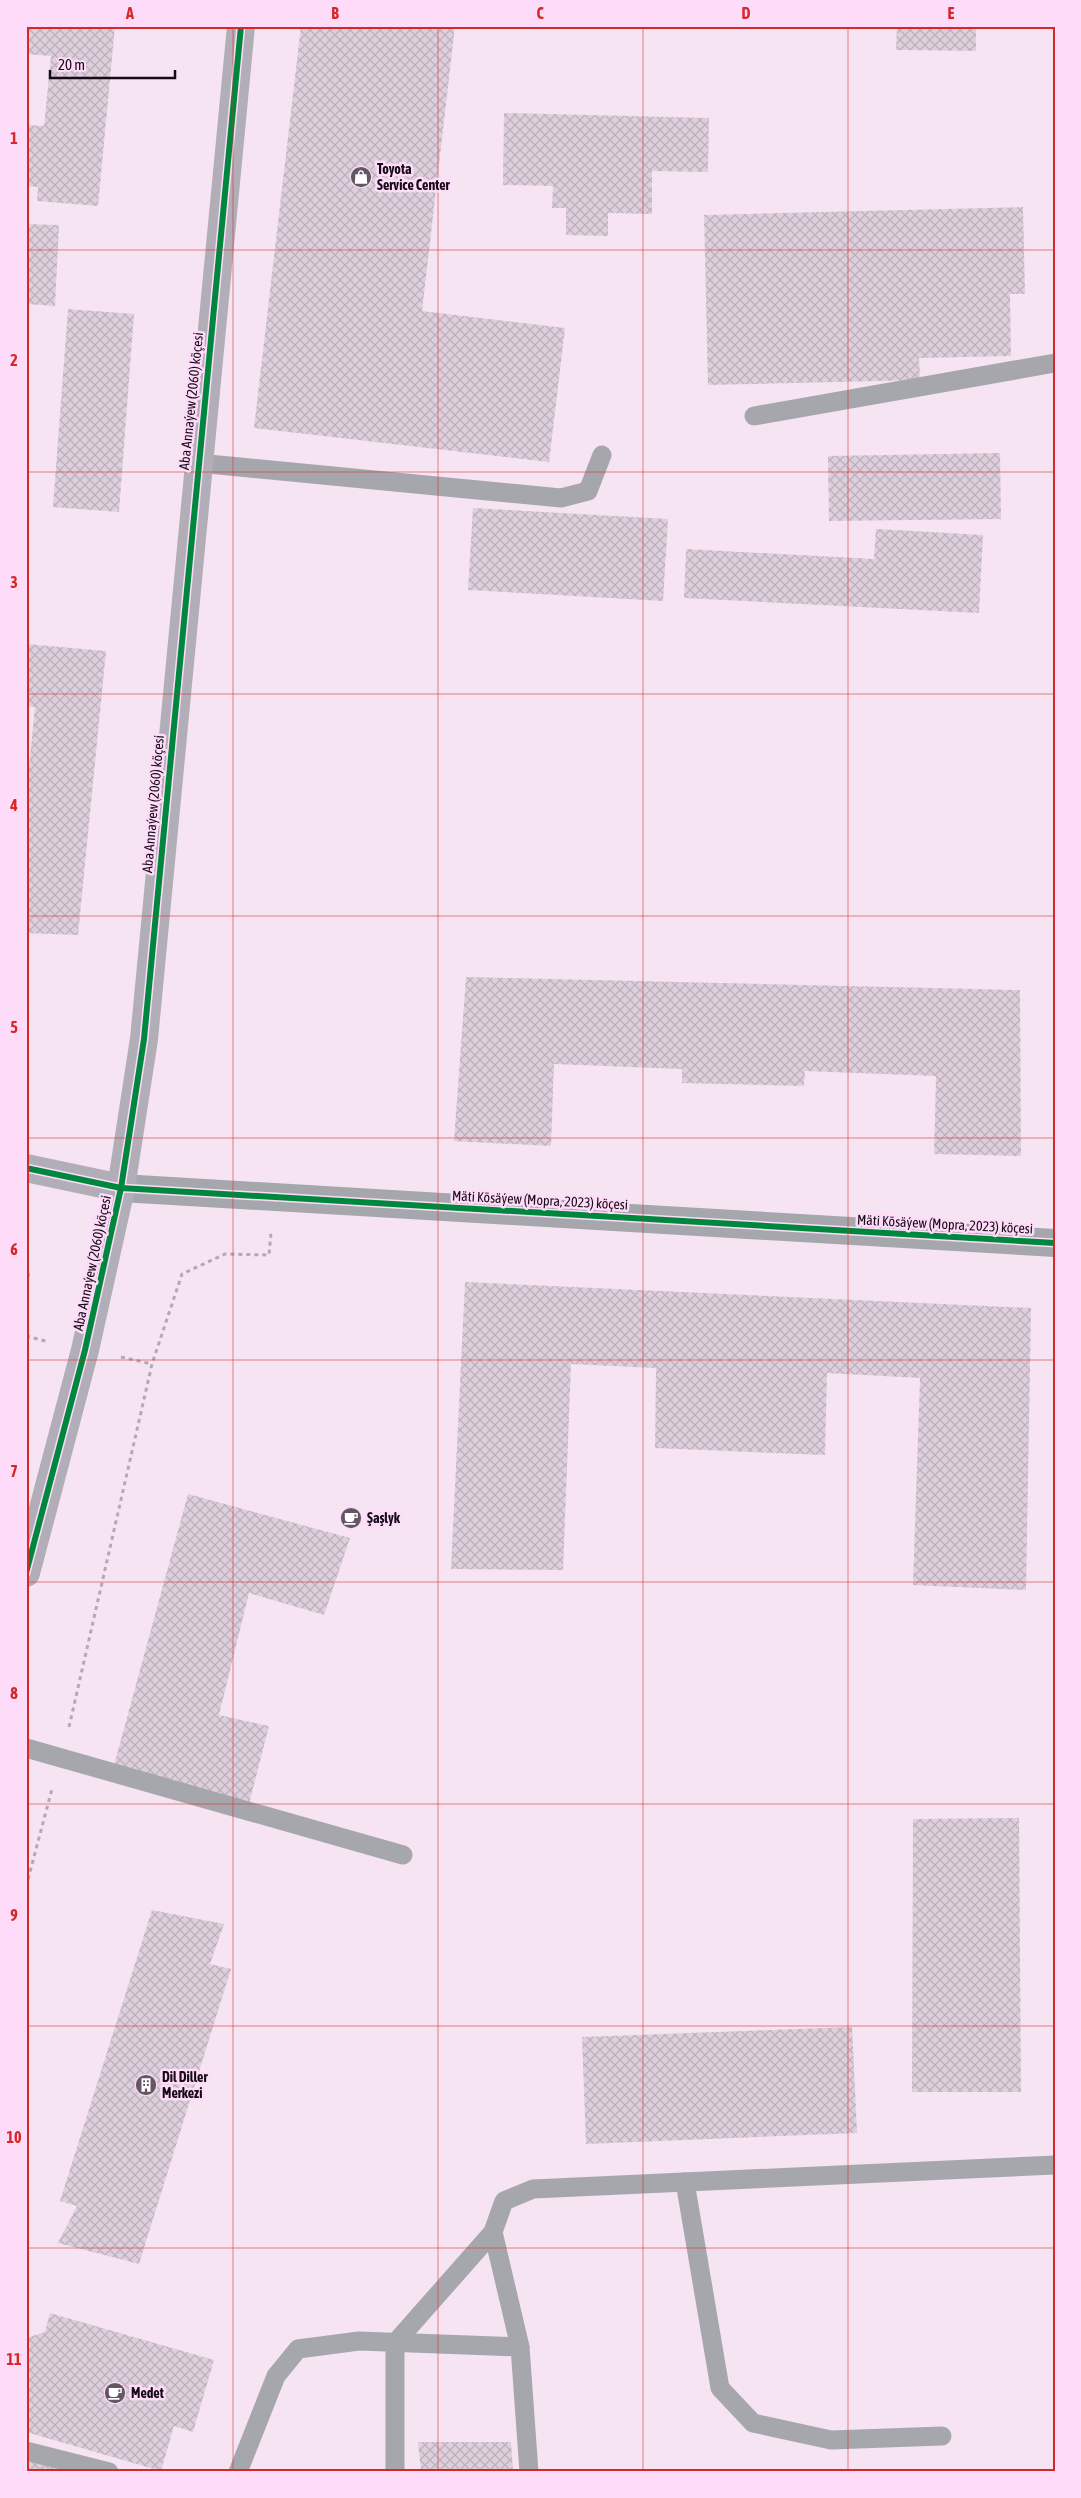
<svg xmlns="http://www.w3.org/2000/svg" width="1081" height="2498" font-family="'Asap Condensed',sans-serif">
<style>
.building{fill:url(#building-cross-hatch)}
.lines{fill:none;stroke-linecap:round;stroke-linejoin:round}
.path{stroke:#b0aab2;stroke-width:3;stroke-dasharray:4 4;stroke-linecap:butt}
.lane{stroke:#a6a7ac;stroke-width:19}
.street{stroke:#a6a7ac;stroke-width:28}
.secondary{stroke:#b2aeb7;stroke-width:28}
.cycleway-casing{stroke:#fedcf9;stroke-width:9}
.cycleway{stroke:#00873e;stroke-width:6}
.grid{fill:none;stroke:#d62828;stroke-width:1;stroke-opacity:0.55}
.labels{text-anchor:middle;dominant-baseline:central;stroke-width:5;stroke-linejoin:round;paint-order:stroke}
.poi-label{font-size:14px;font-weight:bold;fill:#160b15;stroke:#fedcf9;text-anchor:start}
.street-label{font-size:14px;fill:#160b15;stroke:#fedcf9}
.neatline{fill:none;stroke:#d62828;stroke-width:2}
.grid-label{font-size:16px;text-anchor:middle;font-weight:bold;fill:#d62828}
</style>
<defs>
<pattern id="building-cross-hatch" width="8" height="8" patternUnits="userSpaceOnUse" patternTransform="scale(1.25)"><rect width="8" height="8" fill="#ddcfdb"/><path d="M0 0l8 8M0 8l8-8" fill="none" stroke="#bdb0bb"/></pattern>
</defs>
<rect width="100%" height="100%" fill="#f6e4f3"/>
<g class="building">
<polygon points="26,26 115,26 98,206 37,201 38,187 26,186 26,125 44,126 51,56 26,54"/>
<polygon points="301,26 455,26 422,311 565,328 549,462 254,428"/>
<polygon points="897,26 976,26 976,51 896,50"/>
<polygon points="504,113 709,118 708,172 652,171 652,214 608,213 608,236 566,235 566,208 552,208 553,186 503,185"/>
<polygon points="1023,207 1025,294 1010,294 1011,356 919,358 920,380 708,385 704,215"/>
<polygon points="26,224 59,225 55,306 26,304"/>
<polygon points="68,309 134,314 119,512 53,507"/>
<polygon points="1000,453 1001,519 829,521 828,456"/>
<polygon points="473,508 668,519 663,601 468,590"/>
<polygon points="876,529 983,535 979,613 684,598 686,549 874,559"/>
<polygon points="26,644 106,651 78,935 26,933 26,797 35,707 26,706"/>
<polygon points="466,977 1020,990 1021,1156 934,1154 936,1076 805,1071 804,1086 682,1083 682,1069 554,1064 551,1146 454,1141"/>
<polygon points="465,1282 1031,1308 1026,1590 913,1585 920,1378 827,1373 825,1455 655,1448 656,1368 571,1364 563,1570 451,1569"/>
<polygon points="188,1494 350,1538 324,1615 249,1593 219,1715 269,1726 249,1804 113,1769"/>
<polygon points="1019,1818 1021,2092 912,2092 913,1819"/>
<polygon points="152,1910 224,1924 210,1964 231,1969 139,2264 58,2243 77,2206 60,2201"/>
<polygon points="852,2027 857,2133 586,2144 582,2037"/>
<polygon points="50,2313 214,2360 193,2432 174,2426 161,2471 26,2432 26,2338 45,2332"/>
<polygon points="418,2442 511,2442 513,2472 421,2472"/>
<polygon points="26,2458 79,2472 26,2472"/>
</g>
<g class="lines">
<g class="path">
<polyline points="26,1266 29,1272 26,1285"/>
<polyline points="26,1336 49,1342"/>
<polyline points="121,1357 152,1364"/>
<polyline points="69,1727 152,1364 182,1274 225,1254 269,1255 271,1233"/>
<polyline points="26,1887 52,1789"/>
</g>
<g class="lane">
<polyline points="754,416 1055,363"/>
<polyline points="198,463 561,498 588,491 602,455"/>
<polyline points="26,1748 403,1855"/>
<polyline points="685,2182 720,2388 753,2423 831,2440 942,2436"/>
<polyline points="26,2451 109,2472"/>
<polyline points="238,2472 276,2376 298,2349 359,2341 520,2347"/>
<polyline points="395,2472 395,2343 493,2232"/>
<polyline points="529,2472 520,2347 493,2232 504,2201 533,2189 1055,2165"/>
</g>
<polyline class="street" points="121,1188 1055,1243"/>
<g class="secondary">
<polyline points="26,1168 121,1188"/>
<polyline points="26,1573 85,1350 121,1188 144,1039 241,26"/>
</g>
<g class="cycleway-casing">
<g id="cycleway">
<polyline points="26,1168 121,1188 1055,1243"/>
<polyline points="26,1573 85,1350 121,1188 144,1039 241,26"/>
</g>
</g>
<use href="#cycleway" class="cycleway"/>
</g>
<path class="grid" d="M 233,26 L 233,2472M 438,26 L 438,2472M 643,26 L 643,2472M 848,26 L 848,2472M 26,250 L 1055,250M 26,472 L 1055,472M 26,694 L 1055,694M 26,916 L 1055,916M 26,1138 L 1055,1138M 26,1360 L 1055,1360M 26,1582 L 1055,1582M 26,1804 L 1055,1804M 26,2026 L 1055,2026M 26,2248 L 1055,2248"/>
<defs>
<g id="shop-disc" transform="scale(1.125)"><circle r="9.5" fill="#645763" stroke="#fedcf9"/><path d="M-5-2.5h2.3a2.7 3.5 0 0 1 5.4 0H5L5.5 6h-11ZM-1.5-2.5h3a1.5 2.3 0 0 0-3 0Z" fill="#fff"/></g>
<g id="cafe-disc" transform="scale(1.125)"><circle r="9.5" fill="#645763" stroke="#fedcf9"/><path d="M-5.5-4.5H6V0H3Q3 3.5 0 3.5H-2.5Q-5.5 3.5-5.5 0ZM3-3.2v2h1.7v-2ZM-6 4.5H4V6H-6Z" fill="#fff"/></g>
<g id="building-disc" transform="scale(1.125)"><circle r="9.5" fill="#645763" stroke="#fedcf9"/><path d="M-4-6H4V6H1V3H-1V6H-4ZM-2.5-4.3h1.7v1.8h-1.7ZM.8-4.3h1.7v1.8H.8ZM-2.5-1h1.7V.8h-1.7ZM.8-1h1.7V.8H.8Z" fill="#fff"/></g>
</defs>
<g fill-rule="evenodd">
<use href="#shop-disc" x="361" y="177"/>
<use href="#cafe-disc" x="351" y="1518"/>
<use href="#building-disc" x="146" y="2085"/>
<use href="#cafe-disc" x="115" y="2393"/>
</g>
<g class="labels">
<g class="poi-label">
<text x="377" y="169">Toyota<tspan x="377" dy="16">Service Center</tspan></text>
<text x="367" y="1518">Şaşlyk</text>
<text x="162" y="2077">Dil Diller<tspan x="162" dy="16">Merkezi</tspan></text>
<text x="131" y="2393">Medet</text>
</g>
<g class="street-label">
<text transform="translate(191 401) rotate(-84)">Aba Annaýew (2060) köçesi</text>
<text transform="translate(153 804) rotate(-85)">Aba Annaýew (2060) köçesi</text>
<text transform="translate(540 1200) rotate(3)">Mäti Kösäýew (Mopra, 2023) köçesi</text>
<text transform="translate(945 1224) rotate(3)">Mäti Kösäýew (Mopra, 2023) köçesi</text>
<text transform="translate(92 1263) rotate(-78)">Aba Annaýew (2060) köçesi</text>
</g>
</g>
<rect width="1081" height="2498" fill="none" stroke="#fedcf9" stroke-width="55"/>
<path d="M50 70v8h125v-8" fill="none" stroke="#160b15" stroke-width="2.5"/>
<text x="58" y="70" font-size="15" fill="#160b15" stroke="#fedcf9" stroke-width="4" paint-order="stroke">20 m</text>
<rect x="28" y="28" width="1026" height="2442" class="neatline"/>
<g class="grid-label">
<text x="130" y="19">A</text>
<text x="335" y="19">B</text>
<text x="540" y="19">C</text>
<text x="746" y="19">D</text>
<text x="951" y="19">E</text>
<text x="14" y="144">1</text>
<text x="14" y="366">2</text>
<text x="14" y="588">3</text>
<text x="14" y="811">4</text>
<text x="14" y="1033">5</text>
<text x="14" y="1255">6</text>
<text x="14" y="1477">7</text>
<text x="14" y="1699">8</text>
<text x="14" y="1921">9</text>
<text x="14" y="2143">10</text>
<text x="14" y="2365">11</text>
</g>
</svg>
